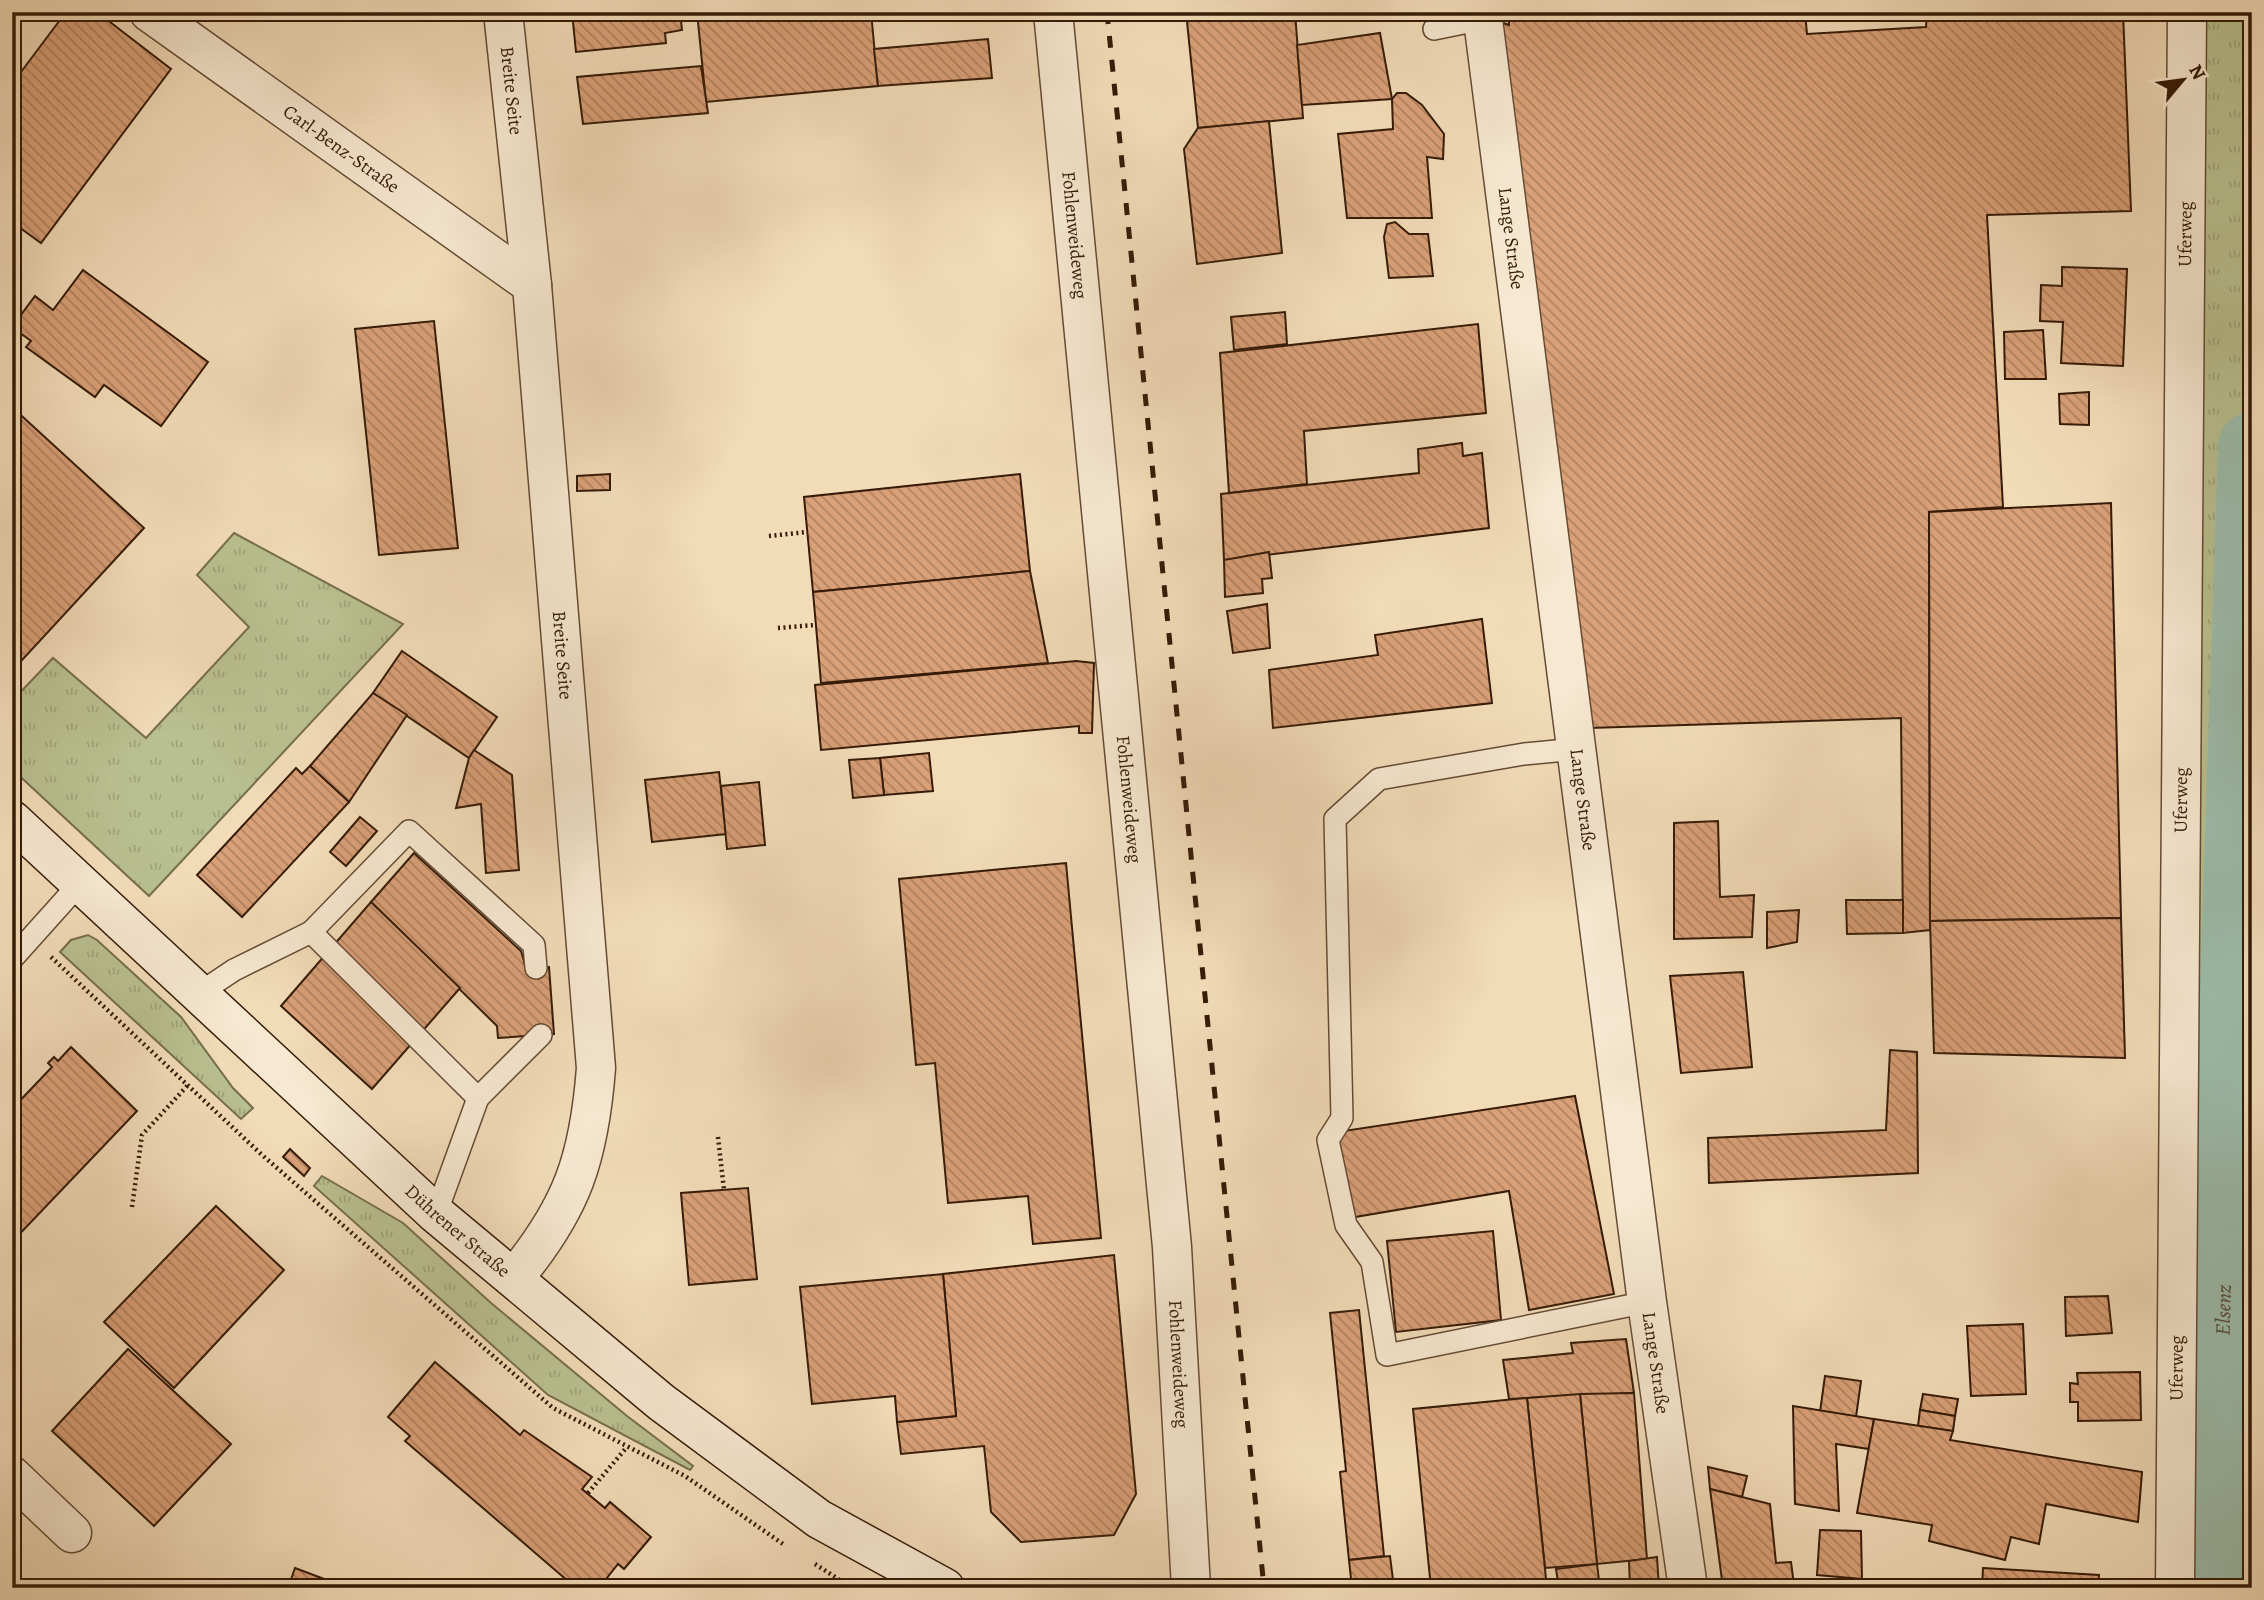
<svg xmlns="http://www.w3.org/2000/svg" width="2264" height="1600" font-family="Alegreya,serif">
<style>
.grass{fill:url(#grass-tufts);stroke:#776e4c;stroke-width:2}
.lines{fill:none;stroke-linecap:round;stroke-linejoin:round}
.river{stroke:#9cbcaa;stroke-width:68}
.building{fill:url(#building-back-hatch);stroke:#351b08;stroke-width:2}
.lane-casing{stroke:#644b34;stroke-width:24}
.street-casing{stroke:#644b34;stroke-width:41}
.secondary-casing{stroke:#351b08;stroke-width:41}
.path{stroke:#351b08;stroke-width:4.5;stroke-dasharray:2 3.5;stroke-linecap:butt}
.lane{stroke:#f7e8d1;stroke-width:21}
.street{stroke:#f7e8d1;stroke-width:38}
.secondary{stroke:#f7e8d1;stroke-width:38}
.rail{stroke:#351b08;stroke-width:5;stroke-dasharray:12 12;stroke-linecap:butt}
.labels{text-anchor:middle;dominant-baseline:central;stroke-width:6;stroke-linejoin:round;paint-order:stroke}
.street-label{font-size:19px;fill:#351b08;stroke:#f7e8d1}
.water-label{font-size:21px;font-style:italic;fill:#544b39;stroke:#f7e8d1}
</style>
<defs>
<pattern id="grass-tufts" width="24" height="20" patternUnits="userSpaceOnUse" patternTransform="scale(1.75)"><rect width="24" height="20" fill="#b9c08f"/><path d="M3 7l-1-3M5 7V3M7 7l1-3M15 17l-1-3M17 17v-4M19 17l1-3" fill="none" stroke="#a0a47a"/></pattern>
<pattern id="building-back-hatch" width="6" height="6" patternUnits="userSpaceOnUse" patternTransform="scale(1.75)"><rect width="6" height="6" fill="#daa078"/><path d="M-1 5l2 2M0 0l6 6M5-1l2 2" fill="none" stroke="#b28260"/></pattern>
</defs>
<rect width="100%" height="100%" fill="#f2dcb8"/>
<filter id="stains"><feTurbulence type="fractalNoise" baseFrequency=".00286" numOctaves="4"/><feColorMatrix values="0 0 0 0 .2 0 0 0 0 .09 0 0 0 0 .02 0 0 0 .5 -.17"/></filter>
<radialGradient id="worn" r=".72"><stop offset=".6" stop-color="#630" stop-opacity="0"/><stop offset="1" stop-color="#630" stop-opacity=".3"/></radialGradient>
<g class="grass">
<polygon points="2180,12 2252,12 2251,1588 2179,1588"/>
<polygon points="234,533 403,624 149,896 12,769 12,701 53,658 146,738 249,627 197,575"/>
<polygon points="88,935 97,940 181,1017 233,1088 253,1108 241,1119 60,952 71,940"/>
<polygon points="322,1176 403,1223 491,1303 627,1416 693,1466 690,1470 548,1395 314,1186"/>
</g>
<g class="lines">
<path class="river" id="s1" d="M 2214,1588 L 2252,446"/>
</g>
<g class="building">
<polygon points="12,12 26,12 12,34"/>
<polygon points="66,12 97,12 171,69 41,243 12,222 12,84"/>
<polygon points="572,12 680,12 682,30 665,33 666,43 576,52"/>
<polygon points="697,12 871,12 878,86 706,102"/>
<polygon points="1186,12 1295,12 1303,118 1198,128"/>
<polygon points="1509,12 1805,12 1807,34 1926,27 1927,12 2123,12 2131,211 1987,215 2003,507 1929,512 1930,930 1903,933 1901,718 1590,728 1561,573 1559,464 1547,462 1495,20 1509,25"/>
<polygon points="1380,33 1392,99 1302,105 1297,45"/>
<polygon points="988,39 992,78 878,86 874,49"/>
<polygon points="701,66 708,113 583,124 577,77"/>
<polygon points="1397,93 1406,93 1422,105 1444,134 1443,159 1427,157 1432,218 1347,218 1338,134 1393,129 1392,99"/>
<polygon points="1269,121 1282,253 1197,264 1184,149 1198,128"/>
<polygon points="1395,222 1409,234 1428,234 1433,276 1389,278 1384,237 1387,224"/>
<polygon points="2062,267 2127,269 2123,366 2061,363 2063,322 2040,321 2041,285 2062,286"/>
<polygon points="83,270 208,362 161,426 104,385 95,397 26,347 31,341 12,327 35,296 53,310"/>
<polygon points="1285,312 1287,344 1234,350 1231,317"/>
<polygon points="434,321 458,548 379,555 355,329"/>
<polygon points="1478,324 1486,413 1304,431 1307,484 1229,493 1220,353"/>
<polygon points="2043,330 2046,379 2005,379 2004,332"/>
<polygon points="2089,392 2089,425 2060,424 2059,394"/>
<polygon points="12,407 144,528 12,671"/>
<polygon points="1462,443 1463,456 1482,453 1489,528 1224,560 1221,494 1419,473 1418,449"/>
<polygon points="610,474 610,490 577,491 577,476"/>
<polygon points="1020,474 1030,571 813,592 804,497"/>
<polygon points="2111,503 2121,918 1930,921 1929,512"/>
<polygon points="1269,552 1272,578 1262,579 1263,593 1225,597 1224,560"/>
<polygon points="1030,571 1048,663 821,683 813,592"/>
<polygon points="1267,604 1270,648 1233,653 1227,611"/>
<polygon points="1482,619 1492,703 1273,728 1269,670 1378,655 1375,635"/>
<polygon points="402,651 497,717 469,758 373,693"/>
<polygon points="1076,661 1094,663 1092,733 1079,733 1079,726 821,750 815,685"/>
<polygon points="373,693 407,715 349,802 310,766"/>
<polygon points="474,750 512,775 519,870 486,873 481,804 456,808 469,758"/>
<polygon points="929,753 933,791 884,795 880,758"/>
<polygon points="880,758 884,795 853,798 849,760"/>
<polygon points="310,766 349,802 242,917 197,875 296,768 302,774"/>
<polygon points="719,772 726,834 652,842 645,780"/>
<polygon points="759,782 765,845 727,849 721,786"/>
<polygon points="360,817 377,831 346,866 330,852"/>
<polygon points="1718,821 1720,897 1754,895 1752,937 1674,939 1674,823"/>
<polygon points="414,853 521,951 526,968 549,967 554,1034 498,1038 497,1026 371,902"/>
<polygon points="1066,863 1101,1238 1033,1244 1028,1196 948,1203 935,1063 916,1065 899,879"/>
<polygon points="1846,900 1903,900 1903,933 1847,934"/>
<polygon points="371,902 460,988 372,1089 281,1006"/>
<polygon points="1799,910 1797,942 1767,948 1767,912"/>
<polygon points="2121,918 2125,1058 1934,1053 1930,921"/>
<polygon points="1743,972 1752,1067 1681,1073 1670,976"/>
<polygon points="71,1047 137,1111 12,1242 12,1109 52,1067 48,1063 54,1057 58,1061"/>
<polygon points="1890,1050 1917,1052 1918,1173 1709,1183 1708,1138 1886,1130"/>
<polygon points="1575,1096 1614,1294 1529,1310 1509,1191 1355,1217 1337,1132"/>
<polygon points="290,1149 310,1168 304,1176 283,1157"/>
<polygon points="748,1188 757,1279 689,1285 681,1193"/>
<polygon points="216,1206 284,1270 174,1388 104,1322"/>
<polygon points="1493,1231 1501,1320 1396,1332 1387,1241"/>
<polygon points="1114,1255 1136,1494 1114,1535 1021,1542 991,1512 984,1446 901,1454 897,1422 956,1416 943,1274"/>
<polygon points="943,1274 956,1416 897,1422 895,1396 812,1404 800,1287"/>
<polygon points="2108,1296 2112,1333 2066,1336 2065,1297"/>
<polygon points="1359,1310 1384,1556 1349,1560 1340,1472 1346,1471 1330,1313"/>
<polygon points="2023,1324 2026,1394 1971,1396 1967,1326"/>
<polygon points="1626,1339 1634,1393 1509,1399 1503,1360 1573,1353 1571,1343"/>
<polygon points="128,1349 231,1444 154,1526 52,1431"/>
<polygon points="435,1362 520,1435 524,1430 592,1477 582,1489 605,1508 610,1502 651,1537 624,1569 618,1564 599,1588 576,1588 405,1441 410,1436 388,1417"/>
<polygon points="2140,1372 2141,1420 2078,1421 2078,1402 2070,1402 2070,1383 2078,1384 2077,1373"/>
<polygon points="1825,1376 1861,1381 1856,1417 1820,1412"/>
<polygon points="1634,1393 1647,1559 1597,1564 1580,1394"/>
<polygon points="1580,1394 1597,1564 1545,1568 1527,1398"/>
<polygon points="1923,1394 1958,1399 1955,1416 1920,1410"/>
<polygon points="1527,1398 1547,1588 1431,1588 1413,1409"/>
<polygon points="1793,1406 1874,1419 1869,1449 1836,1444 1839,1511 1795,1504"/>
<polygon points="1920,1410 1955,1416 1953,1431 1918,1426"/>
<polygon points="1874,1419 1953,1431 1950,1440 2142,1472 2138,1522 2046,1504 2039,1544 2011,1537 2005,1560 1929,1541 1932,1525 1857,1513"/>
<polygon points="1708,1467 1747,1476 1742,1497 1710,1489"/>
<polygon points="1710,1489 1770,1504 1776,1563 1791,1562 1794,1585 1723,1588"/>
<polygon points="1820,1530 1861,1531 1862,1579 1817,1575"/>
<polygon points="1390,1556 1394,1588 1352,1588 1349,1560"/>
<polygon points="1657,1557 1659,1588 1630,1588 1629,1561"/>
<polygon points="1597,1564 1600,1588 1559,1588 1556,1569"/>
<polygon points="295,1568 348,1588 288,1588"/>
<polygon points="1983,1568 2099,1575 2098,1588 1982,1588"/>
</g>
<g class="lines">
<g class="lane-casing">
<g id="lane">
<polyline points="1434,29 1483,19"/>
<polyline points="1577,749 1524,754 1379,779 1335,819 1342,1118 1328,1140 1346,1225 1372,1262 1387,1355 1647,1302"/>
<polyline points="311,932 409,831 534,945 536,968"/>
<polyline points="12,959 81,882"/>
<polyline points="198,994 234,970 311,932 478,1098 436,1214"/>
<polyline points="478,1098 541,1035"/>
</g>
</g>
<g class="street-casing">
<g id="street">
<path id="s2" d="M 149,12 L 532,285"/>
<path id="s3" d="M 503,12 L 532,285 L 596,1068 C 589,1159 572,1208 514,1278"/>
<path id="s4" d="M 1053,12 L 1172,1247 L 1191,1588"/>
<path id="s5" d="M 1482,12 L 1647,1302 L 1688,1588"/>
<polyline points="12,1476 72,1533"/>
<path id="s6" d="M 2175,1588 L 2187,12"/>
</g>
</g>
<g class="secondary-casing">
<g id="secondary">
<path id="s7" d="M 12,820 L 436,1214 L 661,1402 L 819,1519 L 945,1588"/>
</g>
</g>
<g class="path">
<polyline points="769,536 807,532"/>
<polyline points="778,628 815,625"/>
<polyline points="51,957 261,1154 553,1408 685,1476 783,1544"/>
<polyline points="718,1137 724,1190"/>
<polyline points="132,1207 142,1135 188,1085"/>
<polyline points="588,1493 627,1447"/>
<polyline points="815,1564 852,1588"/>
</g>
<use href="#lane" class="lane"/>
<use href="#street" class="street"/>
<use href="#secondary" class="secondary"/>
<polyline class="rail" points="1107,12 1264,1588"/>
</g>
<g class="labels">
<g class="street-label">
<text stroke="none"><textPath href="#s3" startOffset="79">Breite Seite</textPath></text>
<text stroke="none"><textPath href="#s2" startOffset="236">Carl-Benz-Straße</textPath></text>
<text stroke="none"><textPath href="#s6" startOffset="1354">Uferweg</textPath></text>
<text stroke="none"><textPath href="#s4" startOffset="224">Fohlenweideweg</textPath></text>
<text stroke="none"><textPath href="#s5" startOffset="228">Lange Straße</textPath></text>
<text stroke="none"><textPath href="#s3" startOffset="646">Breite Seite</textPath></text>
<text stroke="none"><textPath href="#s4" startOffset="791">Fohlenweideweg</textPath></text>
<text stroke="none"><textPath href="#s5" startOffset="794">Lange Straße</textPath></text>
<text stroke="none"><textPath href="#s6" startOffset="788">Uferweg</textPath></text>
<text stroke="none"><textPath href="#s7" startOffset="606">Dührener Straße</textPath></text>
<text stroke="none"><textPath href="#s5" startOffset="1362">Lange Straße</textPath></text>
<text stroke="none"><textPath href="#s4" startOffset="1358">Fohlenweideweg</textPath></text>
<text stroke="none"><textPath href="#s6" startOffset="220">Uferweg</textPath></text>
</g>
<g class="water-label">
<text stroke="none"><textPath href="#s1" startOffset="278">Elsenz</textPath></text>
</g>
</g>
<rect width="2264" height="1600" fill="none" stroke="#f2dcb8" stroke-width="42"/>
<rect x="14" y="14" width="2236" height="1572" fill="none" stroke="#351b08" stroke-width="3.5"/>
<rect x="21" y="21" width="2222" height="1558" fill="none" stroke="#351b08" stroke-width="2"/>
<g transform="translate(2183 80) rotate(61)" stroke="#f7e8d1" stroke-width="5" paint-order="stroke">
<path d="M0-5L12 26L0 18L-12 26Z" fill="#351b08"/>
<text y="-10" font-size="19" font-weight="bold" text-anchor="middle" fill="#351b08">N</text>
</g>
<rect width="100%" height="100%" filter="url(#stains)"/>
<rect width="100%" height="100%" fill="url(#worn)"/>
</svg>
